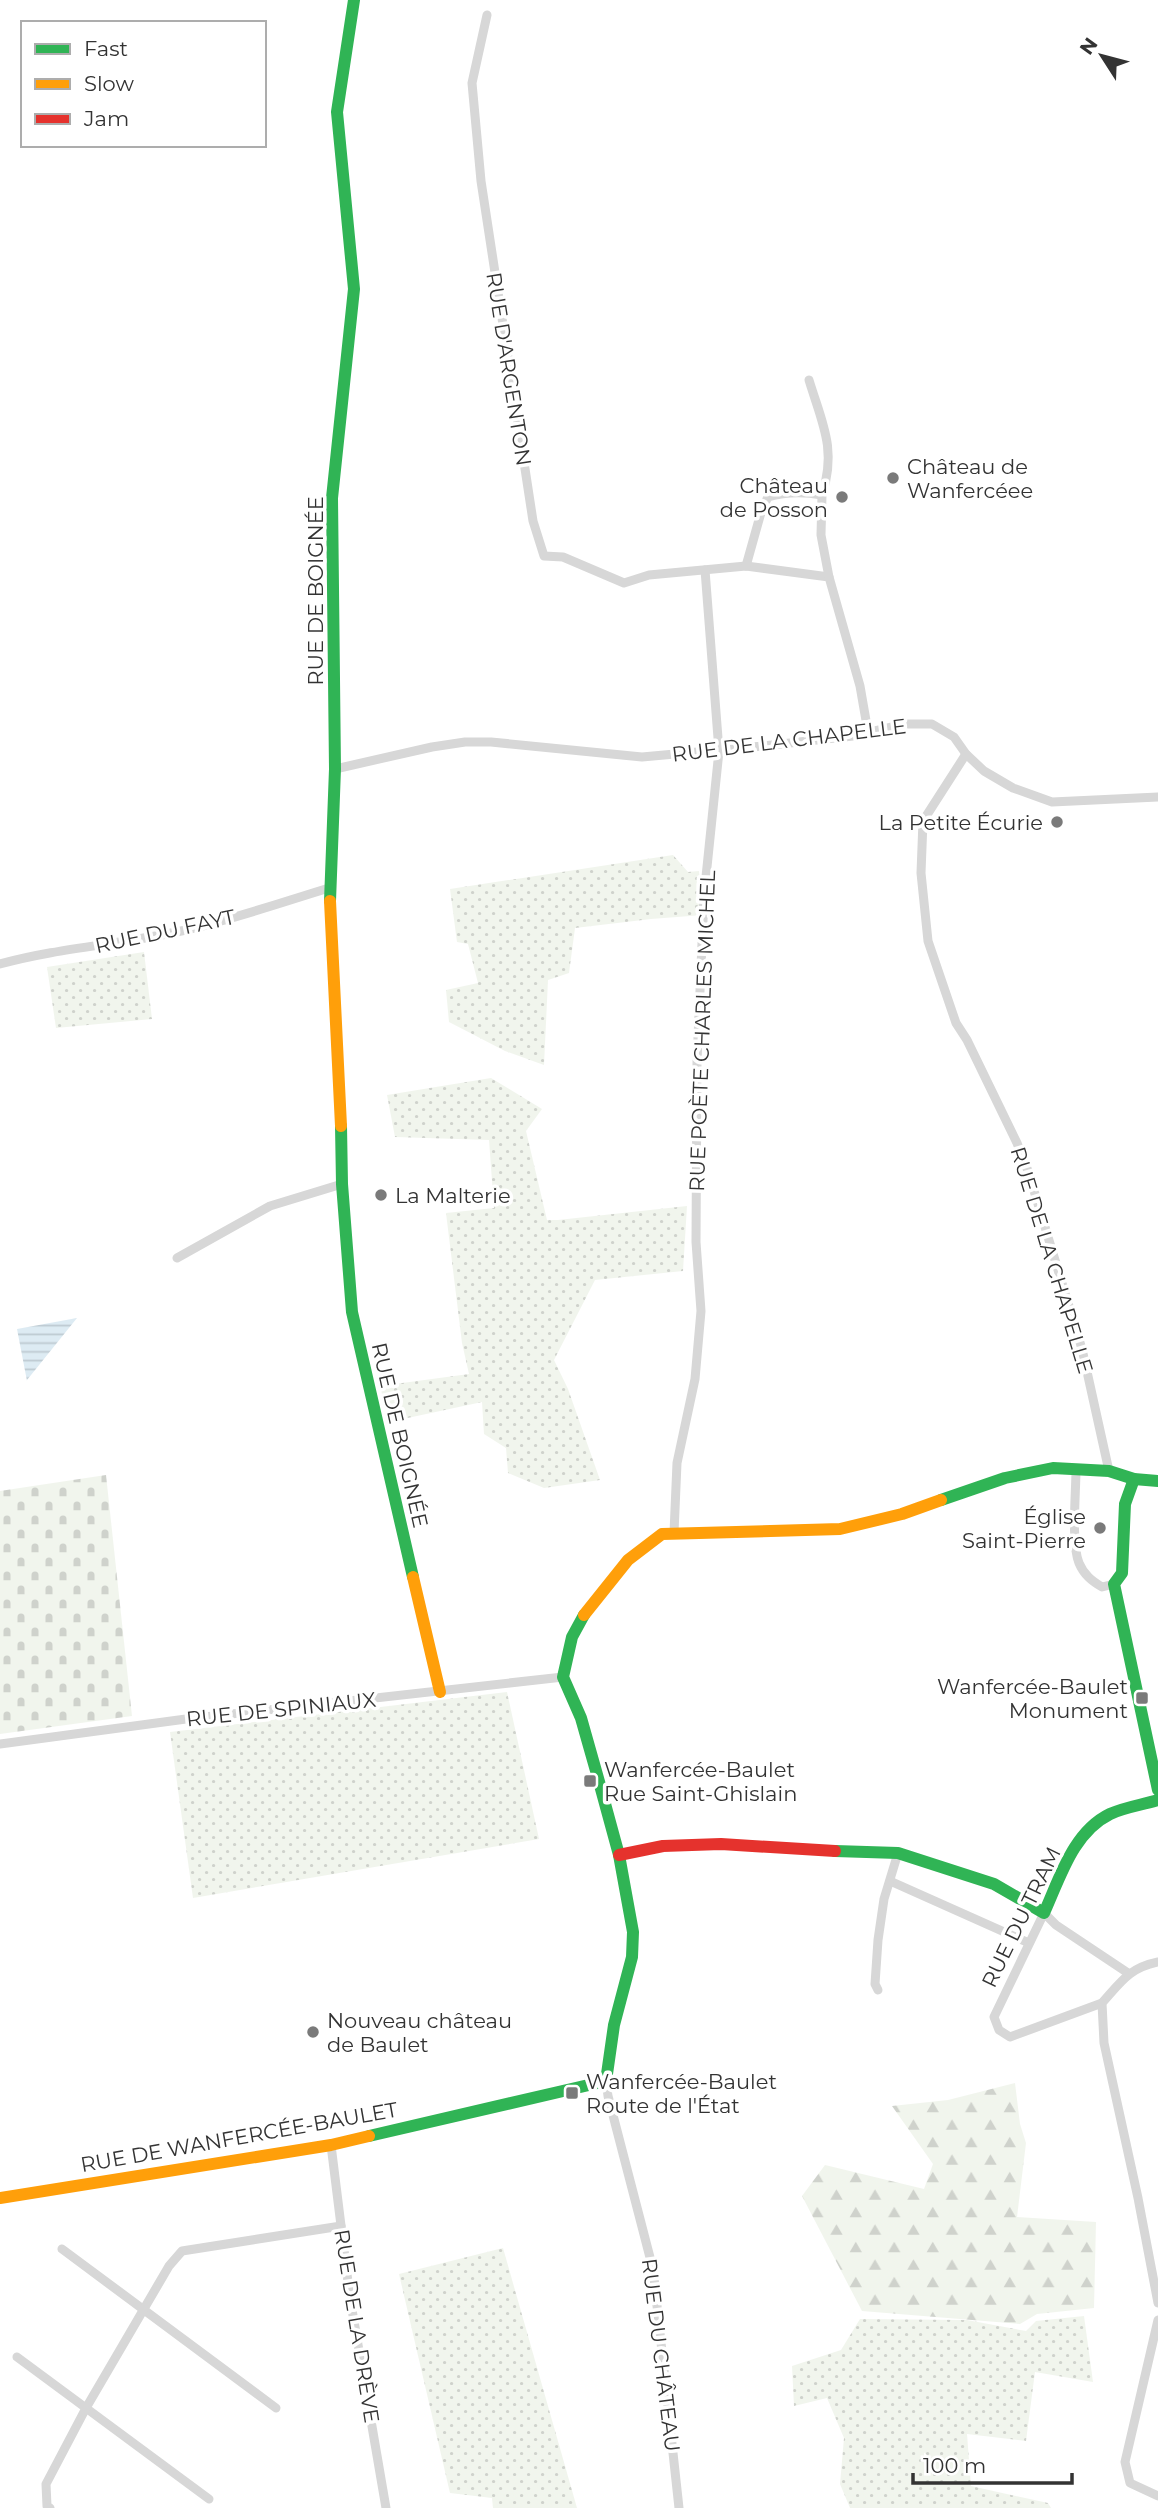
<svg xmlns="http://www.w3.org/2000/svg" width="1158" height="2508" font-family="Montserrat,sans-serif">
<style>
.grass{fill:url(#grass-dots)}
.forest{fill:url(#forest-firs)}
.cemetery{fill:url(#cemetery-stones)}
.water{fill:url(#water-rules)}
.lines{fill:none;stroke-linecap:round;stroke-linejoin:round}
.street{stroke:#d7d7d7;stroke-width:9}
.fast{stroke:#30b455;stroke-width:12}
.slow{stroke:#ff9f0a;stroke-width:12}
.jam{stroke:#e5322d;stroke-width:12}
.poi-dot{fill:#7a7a7a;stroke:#fff;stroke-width:2.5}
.labels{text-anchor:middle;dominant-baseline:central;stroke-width:7;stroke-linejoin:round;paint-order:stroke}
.street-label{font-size:21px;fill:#333;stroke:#fff}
.poi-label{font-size:21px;fill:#333;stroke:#fff;text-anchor:start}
</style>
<defs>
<pattern id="grass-dots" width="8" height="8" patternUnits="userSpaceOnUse" patternTransform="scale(1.75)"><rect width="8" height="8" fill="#f1f5ed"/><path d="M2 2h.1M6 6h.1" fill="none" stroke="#cfd2cc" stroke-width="1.8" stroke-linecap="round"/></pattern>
<pattern id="forest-firs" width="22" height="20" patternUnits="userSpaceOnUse" patternTransform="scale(1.75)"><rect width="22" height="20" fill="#f1f5ed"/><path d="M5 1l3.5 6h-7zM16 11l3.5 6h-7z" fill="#cfd2cc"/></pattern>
<pattern id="cemetery-stones" width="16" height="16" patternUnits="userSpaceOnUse" patternTransform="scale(1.75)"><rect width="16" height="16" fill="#f1f5ed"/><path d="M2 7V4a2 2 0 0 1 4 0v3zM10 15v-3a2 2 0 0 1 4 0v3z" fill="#cfd2cc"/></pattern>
<pattern id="water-rules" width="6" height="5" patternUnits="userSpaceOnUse" patternTransform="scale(1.75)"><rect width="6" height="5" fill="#ddebf3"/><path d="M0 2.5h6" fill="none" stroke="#becad1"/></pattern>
</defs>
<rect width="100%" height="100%" fill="#fff"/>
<g class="grass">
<polygon points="673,855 688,872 699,871 703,915 651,919 575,928 569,973 548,980 544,1065 505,1051 449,1022 446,990 478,983 468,944 457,942 450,889"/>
<polygon points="144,952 152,1019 56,1028 47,967"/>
<polygon points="491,1078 542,1109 526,1131 547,1220 558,1220 687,1206 683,1271 595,1280 554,1360 568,1389 600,1480 544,1488 508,1473 506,1448 484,1434 482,1402 389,1422 380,1386 469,1374 462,1343 446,1213 494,1208 489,1140 395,1137 387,1095"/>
<polygon points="507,1692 539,1839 193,1898 170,1732"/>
<polygon points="503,2248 577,2508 493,2508 492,2498 450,2493 399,2274"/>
<polygon points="1084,2316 1093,2382 1035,2372 1026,2441 967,2434 971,2486 1048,2503 1051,2508 850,2508 840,2484 844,2438 827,2398 794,2406 792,2366 841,2350 860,2319 967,2320 1026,2331 1036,2321"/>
</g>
<polygon class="forest" points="1015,2083 1020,2124 1026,2143 1017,2217 1096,2222 1094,2308 1037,2314 1020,2324 862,2311 802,2196 825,2165 924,2189 933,2164 892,2106 948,2100"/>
<polygon class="cemetery" points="106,1475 132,1716 0,1734 0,1491"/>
<polygon class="water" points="77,1318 27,1380 27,1381 17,1329"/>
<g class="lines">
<g class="street">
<polyline points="487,15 472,83 481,181 533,521 544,556 563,557 624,583 649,575 746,566 829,577 860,686 868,732"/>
<path d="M 809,380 C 822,423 837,449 822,495"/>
<path d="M 746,566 L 762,509 L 768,497 C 785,492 805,492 822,495 L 821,535 L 829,577"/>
<polyline points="966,754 923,821 921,873 928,941 956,1023 967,1040 1017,1143 1028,1171 1082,1349 1109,1471"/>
<polyline points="335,769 432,747 465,742 491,742 642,757 763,746 853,736 905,724 932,724 954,737 966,754 984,771 1013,788 1052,802 1158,797"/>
<path d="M 0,964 C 62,947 127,944 190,929 C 237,918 283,902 329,888"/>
<polyline points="177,1258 270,1206 342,1184"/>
<path d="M 1076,1469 C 1076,1493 1071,1543 1079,1563 C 1084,1575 1092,1581 1102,1587 L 1114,1584"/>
<polyline points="674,1533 677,1463 695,1379 701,1311 696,1242 697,1062 704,896 719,751 705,570"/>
<polyline points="0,1744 186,1719 563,1677"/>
<polyline points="890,1881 1029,1943"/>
<path d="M 1158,1962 C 1129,1968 1121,1982 1102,2003 L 1104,2043 L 1138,2198 L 1158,2303"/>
<polyline points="878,1990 875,1984 878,1940 884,1899 898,1853"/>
<polyline points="1102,2003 1010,2037 999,2030 994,2017 1044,1913 1056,1925 1128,1973"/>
<polyline points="606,2081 608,2096 653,2269 679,2508"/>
<polyline points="331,2145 350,2298 386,2508"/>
<polyline points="62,2249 276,2408"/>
<polyline points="1158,2320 1125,2462 1130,2483 1158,2496"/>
<polyline points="17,2357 209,2499"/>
<polyline points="50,2508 47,2506 46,2484 86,2408 169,2266 182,2251 341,2226"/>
</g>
<g class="fast">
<polyline points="330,901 335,769 332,498 354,289 337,112 354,0"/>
<polyline points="341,1126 342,1184 352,1312 413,1577"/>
<polyline points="1134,1479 1125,1504 1122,1573 1114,1584 1158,1790"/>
<polyline points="941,1500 1005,1478 1053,1468 1109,1471 1134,1479 1158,1481"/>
<path d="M 835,1851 L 898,1853 L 994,1884 L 1044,1913 C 1060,1878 1073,1832 1110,1814 C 1125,1807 1142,1805 1158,1800"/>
<polyline points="369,2136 606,2081 614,2025 632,1957 633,1932 619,1855 598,1778 581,1718 563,1677 572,1637 584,1615"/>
</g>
<g class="slow">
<polyline points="330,901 341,1126"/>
<polyline points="413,1577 440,1692"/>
<polyline points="584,1615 628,1560 662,1534 840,1529 902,1514 941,1500"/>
<polyline points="0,2198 331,2145 369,2136"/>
</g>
<polyline class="jam" points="619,1855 663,1846 721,1844 835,1851"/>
</g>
<g class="poi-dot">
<circle cx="893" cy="478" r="7"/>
<circle cx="842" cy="497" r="7"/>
<circle cx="1057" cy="822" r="7"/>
<circle cx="381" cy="1195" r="7"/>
<circle cx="1100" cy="1528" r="7"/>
<rect x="1135" y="1691" width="14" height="14" rx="3.5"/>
<rect x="583" y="1774" width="14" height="14" rx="3.5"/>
<circle cx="313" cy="2032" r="7"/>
<rect x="565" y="2086" width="14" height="14" rx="3.5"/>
</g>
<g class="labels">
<g class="street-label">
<text transform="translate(509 369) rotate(81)">RUE D'ARGENTON</text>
<text transform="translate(315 591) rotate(-90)">RUE DE BOIGNÉE</text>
<text transform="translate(789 740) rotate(-7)">RUE DE LA CHAPELLE</text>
<text transform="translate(165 931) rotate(-12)">RUE DU FAYT</text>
<text transform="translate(702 1031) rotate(-88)">RUE POÈTE CHARLES MICHEL</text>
<text transform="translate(1052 1260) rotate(73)">RUE DE LA CHAPELLE</text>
<text transform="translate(400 1435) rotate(77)">RUE DE BOIGNÉE</text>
<text transform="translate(281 1709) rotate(-6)">RUE DE SPINIAUX</text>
<text transform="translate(1021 1917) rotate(-64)">RUE DU TRAM</text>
<text transform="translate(239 2137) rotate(-10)">RUE DE WANFERCÉE-BAULET</text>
<text transform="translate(357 2326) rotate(81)">RUE DE LA DRÈVE</text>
<text transform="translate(661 2355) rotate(83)">RUE DU CHÂTEAU</text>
</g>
<g class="poi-label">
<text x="907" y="466">Château de<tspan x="907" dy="24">Wanfercéee</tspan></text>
<text x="828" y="485" text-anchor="end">Château<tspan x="828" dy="24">de Posson</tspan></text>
<text x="1043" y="822" text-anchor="end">La Petite Écurie</text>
<text x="395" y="1195">La Malterie</text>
<text x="1086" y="1516" text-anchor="end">Église<tspan x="1086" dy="24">Saint-Pierre</tspan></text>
<text x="1128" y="1686" text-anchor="end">Wanfercée-Baulet<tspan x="1128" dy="24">Monument</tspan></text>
<text x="604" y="1769">Wanfercée-Baulet<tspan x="604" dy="24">Rue Saint-Ghislain</tspan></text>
<text x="327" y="2020">Nouveau château<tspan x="327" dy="24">de Baulet</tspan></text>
<text x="586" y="2081">Wanfercée-Baulet<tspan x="586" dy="24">Route de l'État</tspan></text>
</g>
</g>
<rect x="21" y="21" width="245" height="126" fill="#ffffff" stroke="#adadad" stroke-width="2"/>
<rect x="35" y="44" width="35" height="10" fill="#30b455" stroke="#adadad" stroke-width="2"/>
<text x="84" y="56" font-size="21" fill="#333333">Fast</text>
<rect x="35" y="79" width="35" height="10" fill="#ff9f0a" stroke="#adadad" stroke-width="2"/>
<text x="84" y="91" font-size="21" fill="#333333">Slow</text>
<rect x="35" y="114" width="35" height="10" fill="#e5322d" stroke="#adadad" stroke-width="2"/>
<text x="84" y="126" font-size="21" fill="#333333">Jam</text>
<g transform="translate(1102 56) rotate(306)" stroke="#ffffff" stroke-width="5" paint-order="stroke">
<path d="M0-5L12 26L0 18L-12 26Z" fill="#333333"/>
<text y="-10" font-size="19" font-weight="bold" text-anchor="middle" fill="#333333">N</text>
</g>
<path d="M913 2473v10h159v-10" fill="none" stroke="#333333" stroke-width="3.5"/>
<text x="923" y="2473" font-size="21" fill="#333333" stroke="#ffffff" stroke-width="5" paint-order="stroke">100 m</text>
</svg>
